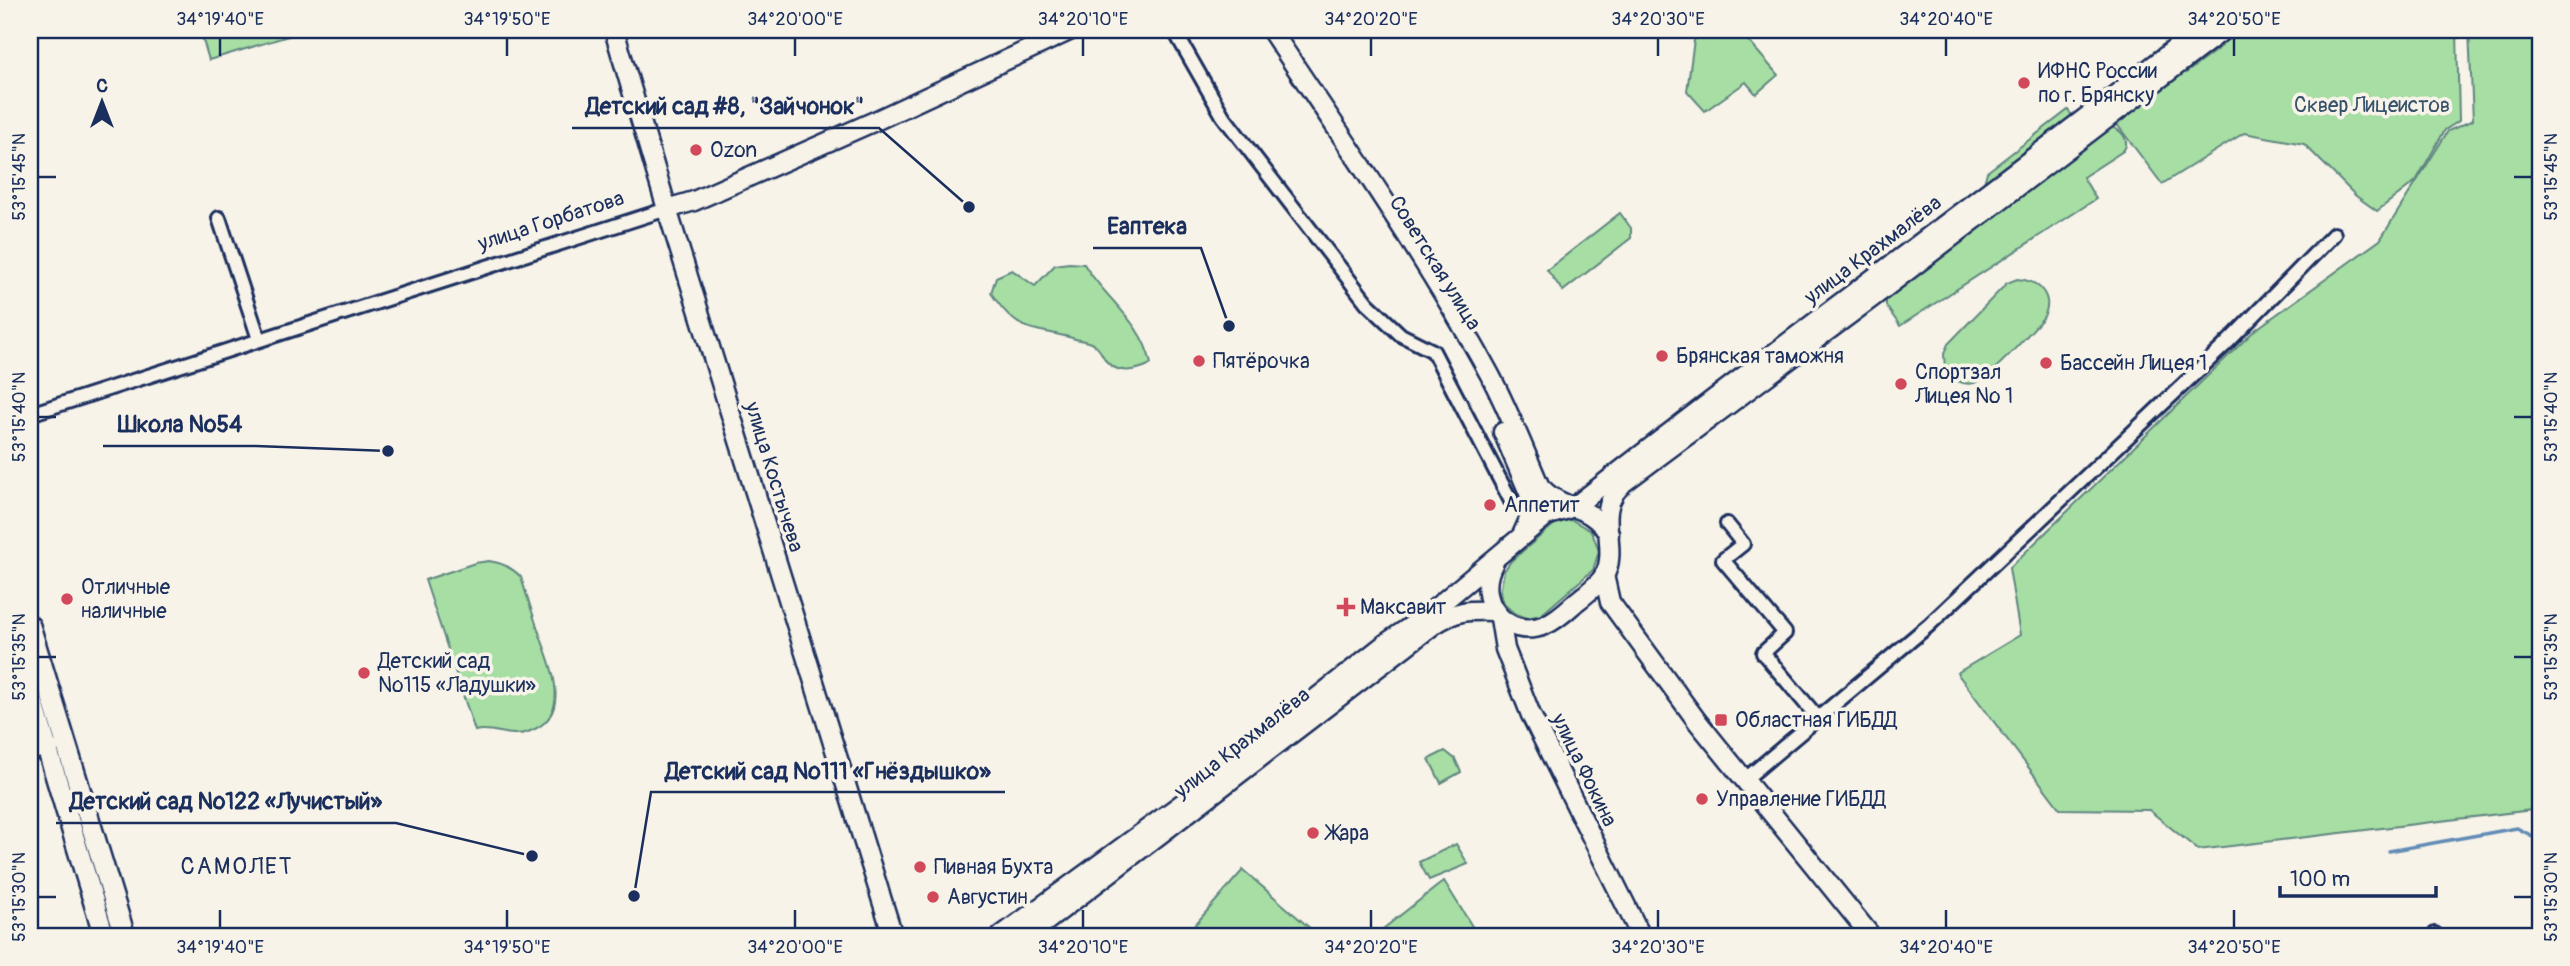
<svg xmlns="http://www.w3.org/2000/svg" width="2570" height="966" font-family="Pangolin,sans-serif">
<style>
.green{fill:#a6dea3;stroke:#608680;stroke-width:2}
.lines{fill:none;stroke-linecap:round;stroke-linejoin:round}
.stream{stroke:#628bb6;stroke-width:3.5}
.street-casing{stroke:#1b2f5e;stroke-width:18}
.secondary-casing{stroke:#1b2f5e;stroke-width:23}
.primary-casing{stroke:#1b2f5e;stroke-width:24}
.street{stroke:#f7f3e8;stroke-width:12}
.secondary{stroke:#f7f3e8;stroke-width:18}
.primary{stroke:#f7f3e8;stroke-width:19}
.ticks{fill:none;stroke:#1b2f5e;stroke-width:2.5}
.poi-dot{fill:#d1495b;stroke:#f7f3e8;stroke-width:2.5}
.labels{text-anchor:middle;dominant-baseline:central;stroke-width:7;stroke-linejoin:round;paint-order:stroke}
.poi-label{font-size:21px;fill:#1b2f5e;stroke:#f7f3e8;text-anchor:start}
.park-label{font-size:21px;fill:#37526c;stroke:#f7f3e8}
.street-label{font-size:21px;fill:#1b2f5e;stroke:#f7f3e8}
.neighbourhood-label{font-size:23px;letter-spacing:2px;fill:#1b2f5e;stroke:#f7f3e8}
.leader{fill:none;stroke:#1b2f5e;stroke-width:2.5}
.callout-dot{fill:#1b2f5e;stroke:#f7f3e8;stroke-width:2.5}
.callout-label{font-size:23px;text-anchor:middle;font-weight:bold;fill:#1b2f5e;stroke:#f7f3e8;stroke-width:7;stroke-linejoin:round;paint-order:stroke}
.neatline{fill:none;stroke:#1b2f5e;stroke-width:2.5}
.ticks-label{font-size:18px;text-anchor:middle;fill:#1b2f5e}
</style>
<rect width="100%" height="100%" fill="#f7f3e8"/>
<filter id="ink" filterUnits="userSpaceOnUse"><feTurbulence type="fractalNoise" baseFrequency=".0143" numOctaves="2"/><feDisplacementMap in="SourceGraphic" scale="14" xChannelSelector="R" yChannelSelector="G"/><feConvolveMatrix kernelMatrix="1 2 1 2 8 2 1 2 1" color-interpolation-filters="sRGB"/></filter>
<g filter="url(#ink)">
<g class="green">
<polygon points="200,30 308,30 209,60"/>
<polygon points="1708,30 1739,30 1778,75 1756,94 1746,82 1705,111 1687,91 1694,40"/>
<polygon points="2229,30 2457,30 2459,121 2445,130 2416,181 2377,211 2356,196 2304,144 2244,133 2162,184 2113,119 2177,71 2186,73 2222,46 2223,34"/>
<polygon points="2469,30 2540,30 2540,809 2198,850 2149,810 2060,809 1957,673 2020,635 2009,568 2255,330 2380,240 2448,131 2473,120"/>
<polygon points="2068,110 2074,118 1982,190 1987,172"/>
<path d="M 2108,127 C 2119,128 2127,135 2126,146 L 2123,151 L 2083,177 L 2096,199 L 1900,326 L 1886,306 L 1886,298 Z"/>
<polygon points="1620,213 1631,228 1631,238 1563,291 1547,270"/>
<path d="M 1069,263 L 1084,264 C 1106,300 1142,321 1151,364 C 1136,371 1118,375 1106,361 C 1102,355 1100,348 1093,344 C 1087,341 1078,340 1072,338 C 1027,326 1019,334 991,293 L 996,277 L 1012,270 L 1035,286 L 1055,265 Z"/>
<path d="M 2017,279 C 2039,280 2055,297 2043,318 C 2030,332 1990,379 1974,383 C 1963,386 1952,379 1945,370 L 1944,354 L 1948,344 L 2007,283 Z"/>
<polygon points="1572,520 1591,531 1595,540 1599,551 1593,570 1541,615 1527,618 1514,613 1505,605 1500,593 1504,571 1511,561 1557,522"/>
<path d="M 489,561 C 502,563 511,567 521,577 C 527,597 534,618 541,638 C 552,669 573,717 528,732 C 509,739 493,726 475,731 L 425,580 L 475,563 Z"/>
<polygon points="1445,751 1455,759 1461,772 1441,783 1429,759"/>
<polygon points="1456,844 1468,864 1429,880 1419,862"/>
<polygon points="1243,870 1319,936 1185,936"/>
<polygon points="1444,881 1478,936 1374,936"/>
</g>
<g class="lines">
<polyline class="stream" points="2389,851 2517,828 2540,840"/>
<g class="street-casing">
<g id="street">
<polyline points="1174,30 1223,116 1367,303 1401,335 1433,351 1511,501"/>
<polyline points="219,218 259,339"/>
<polyline points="30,414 667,209"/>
<polyline points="1727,524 1743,544 1723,560 1785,633 1763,653 1818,718"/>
<polyline points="30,754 53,747"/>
<polyline points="1743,781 1929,625 2224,346 2334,234"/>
<polyline points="2435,934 2436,936"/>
</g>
</g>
<g class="secondary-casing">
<g id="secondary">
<polyline points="614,30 667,209 893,936"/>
<path d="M 1271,30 C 1346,143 1425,256 1490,375 C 1509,411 1524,450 1540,487 C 1565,513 1587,501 1609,534"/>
<polyline points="667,209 694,201 875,121 1071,30"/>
<polyline points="1503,432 1532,500 1532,513 1523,533"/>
<path d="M 1494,562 C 1473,599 1505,641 1545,625 C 1557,620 1567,610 1576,602 C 1585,595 1597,586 1604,576 C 1618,552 1599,519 1613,496 C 1615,491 1620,487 1623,483 L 1873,297 L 2223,30"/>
<polyline points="1604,575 1610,602 1697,721 1871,936"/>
<polyline points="1500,618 1505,649 1531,715 1641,936"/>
<path d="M 1001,936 L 1191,797 L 1385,644 L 1426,616 L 1546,516 L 1574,507 C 1780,345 1993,192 2199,30"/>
<path d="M 1027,936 L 1433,625 C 1457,610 1467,610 1495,611"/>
</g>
</g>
<g class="primary-casing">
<g id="primary">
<polyline points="30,626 125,936"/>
<polyline points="30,692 104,936"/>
</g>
</g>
<use href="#street" class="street"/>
<use href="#secondary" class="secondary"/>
<use href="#primary" class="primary"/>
</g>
</g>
<path class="ticks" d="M 220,38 L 220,56M 507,38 L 507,56M 795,38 L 795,56M 1083,38 L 1083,56M 1371,38 L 1371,56M 1658,38 L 1658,56M 1946,38 L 1946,56M 2234,38 L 2234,56M 38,177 L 56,177M 2514,177 L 2532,177M 38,417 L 56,417M 2514,417 L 2532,417M 38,657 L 56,657M 2514,657 L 2532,657M 38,897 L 56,897M 2514,897 L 2532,897M 220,910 L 220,928M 507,910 L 507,928M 795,910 L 795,928M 1083,910 L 1083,928M 1371,910 L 1371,928M 1658,910 L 1658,928M 1946,910 L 1946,928M 2234,910 L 2234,928"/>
<g class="poi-dot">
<circle cx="2024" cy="83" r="7"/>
<circle cx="696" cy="150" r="7"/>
<circle cx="1662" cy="356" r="7"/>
<circle cx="1199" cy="361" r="7"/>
<circle cx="2046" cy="363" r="7"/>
<circle cx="1901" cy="384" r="7"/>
<circle cx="1490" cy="505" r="7"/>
<circle cx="67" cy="599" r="7"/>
<path d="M1342.5 596.5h7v7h7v7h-7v7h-7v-7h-7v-7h7z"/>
<circle cx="364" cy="673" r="7"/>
<rect x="1714" y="713" width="14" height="14" rx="3.5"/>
<circle cx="1702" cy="799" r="7"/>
<circle cx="1313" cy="833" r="7"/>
<circle cx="920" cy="867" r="7"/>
<circle cx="933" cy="897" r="7"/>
</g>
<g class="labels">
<g class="poi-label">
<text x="2038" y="71">ИФНС России<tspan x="2038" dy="24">по г. Брянску</tspan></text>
<text x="710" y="150">Ozon</text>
<text x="1676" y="356">Брянская таможня</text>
<text x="1213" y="361">Пятёрочка</text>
<text x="2060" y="363">Бассейн Лицея 1</text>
<text x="1915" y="372">Спортзал<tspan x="1915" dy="24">Лицея № 1</tspan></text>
<text x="1504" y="505">Аппетит</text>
<text x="81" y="587">Отличные<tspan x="81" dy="24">наличные</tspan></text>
<text x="1360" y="607">Максавит</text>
<text x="378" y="661">Детский сад<tspan x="378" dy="24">№115 «Ладушки»</tspan></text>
<text x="1735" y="720">Областная ГИБДД</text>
<text x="1716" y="799">Управление ГИБДД</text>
<text x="1327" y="833">Жара</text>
<text x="934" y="867">Пивная Бухта</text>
<text x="947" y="897">Августин</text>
</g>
<g class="park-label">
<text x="2372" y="105">Сквер Лицеистов</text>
</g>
<g class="street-label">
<text transform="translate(551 221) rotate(-18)">улица Горбатова</text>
<text transform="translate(1873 250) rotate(-37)">улица Крахмалёва</text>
<text transform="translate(1435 263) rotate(58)">Советская улица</text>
<text transform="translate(774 477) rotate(73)">улица Костычева</text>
<text transform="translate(1242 743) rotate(-38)">улица Крахмалёва</text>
<text transform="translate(1584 770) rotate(64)">улица Фокина</text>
</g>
<g class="neighbourhood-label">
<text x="237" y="866">САМОЛЕТ</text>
</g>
</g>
<path class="leader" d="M969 207L879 128H572M1229 326L1201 248H1093M388 451L256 446H103M634 896L651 792H1005M532 856L396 823H56"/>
<g class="callout-dot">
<circle cx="969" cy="207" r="7"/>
<circle cx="1229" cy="326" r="7"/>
<circle cx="388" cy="451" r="7"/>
<circle cx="634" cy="896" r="7"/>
<circle cx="532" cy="856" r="7"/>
</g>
<g class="callout-label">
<text x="725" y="114">Детский сад #8, "Зайчонок"</text>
<text x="1147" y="234">Еаптека</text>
<text x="180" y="432">Школа №54</text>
<text x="828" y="779">Детский сад №111 «Гнёздышко»</text>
<text x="226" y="809">Детский сад №122 «Лучистый»</text>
</g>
<rect width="2570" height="966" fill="none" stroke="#f7f3e8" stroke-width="77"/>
<g transform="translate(102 102)" stroke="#f7f3e8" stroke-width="5" paint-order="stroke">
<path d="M0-5L12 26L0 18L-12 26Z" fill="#1b2f5e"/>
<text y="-10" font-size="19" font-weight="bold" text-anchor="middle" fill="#1b2f5e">С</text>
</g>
<path d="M2280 886v10h156v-10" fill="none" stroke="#1b2f5e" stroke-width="3.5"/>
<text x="2290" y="886" font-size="21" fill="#1b2f5e" stroke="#f7f3e8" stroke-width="5" paint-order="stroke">100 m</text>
<rect x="38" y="38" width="2494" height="890" class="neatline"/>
<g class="ticks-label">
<text x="220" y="25">34°19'40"E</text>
<text x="507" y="25">34°19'50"E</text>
<text x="795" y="25">34°20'00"E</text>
<text x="1083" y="25">34°20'10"E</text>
<text x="1371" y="25">34°20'20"E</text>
<text x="1658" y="25">34°20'30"E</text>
<text x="1946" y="25">34°20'40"E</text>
<text x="2234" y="25">34°20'50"E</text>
<text transform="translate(19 177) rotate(-90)" y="6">53°15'45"N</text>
<text transform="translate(2551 177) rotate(-90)" y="6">53°15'45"N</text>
<text transform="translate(19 417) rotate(-90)" y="6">53°15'40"N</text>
<text transform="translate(2551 417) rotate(-90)" y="6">53°15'40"N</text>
<text transform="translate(19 657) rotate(-90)" y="6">53°15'35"N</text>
<text transform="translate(2551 657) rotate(-90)" y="6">53°15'35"N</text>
<text transform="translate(19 897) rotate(-90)" y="6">53°15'30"N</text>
<text transform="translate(2551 897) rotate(-90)" y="6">53°15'30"N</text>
<text x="220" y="953">34°19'40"E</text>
<text x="507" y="953">34°19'50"E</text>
<text x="795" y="953">34°20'00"E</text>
<text x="1083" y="953">34°20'10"E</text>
<text x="1371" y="953">34°20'20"E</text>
<text x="1658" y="953">34°20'30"E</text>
<text x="1946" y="953">34°20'40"E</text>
<text x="2234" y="953">34°20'50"E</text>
</g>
</svg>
